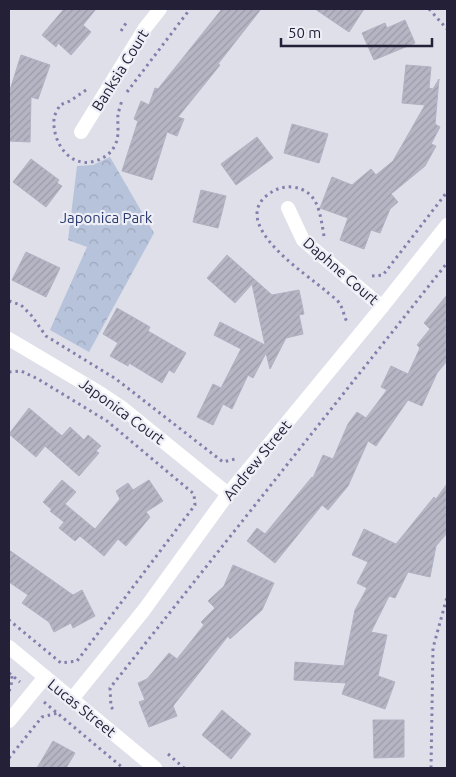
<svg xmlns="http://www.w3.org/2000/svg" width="456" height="777" font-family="Ubuntu,sans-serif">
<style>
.park{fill:url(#park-crowns)}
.building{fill:url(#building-hatch);stroke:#b1b2c2}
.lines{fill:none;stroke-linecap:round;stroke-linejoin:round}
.path{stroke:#837fac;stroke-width:3;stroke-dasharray:2.5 4;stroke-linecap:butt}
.minor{stroke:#fff;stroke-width:14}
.labels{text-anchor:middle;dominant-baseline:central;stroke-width:4.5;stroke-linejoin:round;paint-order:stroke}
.street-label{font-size:15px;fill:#232038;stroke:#eeeff6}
.park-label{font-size:15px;fill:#2c3b6e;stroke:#eeeff6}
</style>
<defs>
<pattern id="park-crowns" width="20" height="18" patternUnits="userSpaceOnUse" patternTransform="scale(1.25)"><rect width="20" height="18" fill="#b7c3da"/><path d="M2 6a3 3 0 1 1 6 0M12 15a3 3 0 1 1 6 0" fill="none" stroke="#9da7bc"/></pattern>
<pattern id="building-hatch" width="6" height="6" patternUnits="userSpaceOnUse" patternTransform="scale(1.25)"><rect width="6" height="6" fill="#b5b5c4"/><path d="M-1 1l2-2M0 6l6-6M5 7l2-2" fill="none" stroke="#9b9ba9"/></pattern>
</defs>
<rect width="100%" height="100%" fill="#dedfe9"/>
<polygon class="park" points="110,157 154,233 89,352 50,330 87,247 68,240 77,166 93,165"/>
<g class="building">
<polygon points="64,9 96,9 83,25 91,32 71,55 58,43 56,47 42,35"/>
<polygon points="222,9 261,9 218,64 220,65 178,117 184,119 177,136 167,132 152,180 122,171 138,121 134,119 141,101 149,105 155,88 158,89"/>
<polygon points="315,9 364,9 349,32"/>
<polygon points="405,20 415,43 374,60 362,33 385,23 387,28"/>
<polygon points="21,55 50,65 38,99 31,97 30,142 9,141 9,93"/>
<polygon points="406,65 431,67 429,88 433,89 439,79 435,124 440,127 431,144 436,146 425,166 391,194 398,202 390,209 380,233 371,230 364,249 340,240 348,218 320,208 332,177 352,185 371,169 376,175 393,161 425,105 402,103"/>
<polygon points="292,124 328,134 319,163 284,153"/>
<polygon points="257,137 273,158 236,185 221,164"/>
<polygon points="31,159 59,180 57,183 62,186 46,207 13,182"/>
<polygon points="201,190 226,196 218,228 193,222"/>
<polygon points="26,252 60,268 46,297 12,280"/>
<polygon points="227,255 272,295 299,290 304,314 299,315 303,334 286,338 270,369 266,353 253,378 248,375 232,409 223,404 213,425 197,417 213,384 221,388 241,349 214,335 220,322 265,345 252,284 235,303 207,278"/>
<polygon points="447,295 447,361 437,373 422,406 408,400 376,446 368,441 348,486 328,510 322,505 275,563 247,541 257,528 265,534 312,477 313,478 323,455 333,459 348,424 357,412 366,418 387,390 381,387 391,366 408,374 420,348 417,345 430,329 424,323"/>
<polygon points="117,308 150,327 148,331 186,353 174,373 169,370 162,383 129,363 128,366 110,356 118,343 103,334"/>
<polygon points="29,408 62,436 70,427 84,440 88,435 101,446 96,451 99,453 79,476 45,446 36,457 9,434"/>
<polygon points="62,480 76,492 65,504 95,529 120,499 116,491 128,483 133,490 149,480 163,501 146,512 150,517 126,546 118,539 104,556 80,536 75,541 59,528 64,522 50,511 52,510 43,502"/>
<polygon points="447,484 447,533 436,546 430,577 408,572 395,598 389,596 371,632 387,635 378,676 395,682 385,709 342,694 346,683 294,680 295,662 344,666 355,610 367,588 357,583 368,562 352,555 364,529 396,544 434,497 436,499"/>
<polygon points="9,550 73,595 82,590 95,616 73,628 71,623 54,632 49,622 22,603 28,595 9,582"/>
<polygon points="233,565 274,583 262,610 230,639 228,636 173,706 177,716 149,727 139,702 145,700 138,683 147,679 169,653 177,659 204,625 201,622 215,608 208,601 224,586"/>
<polygon points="222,710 251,734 231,759 202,735"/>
<polygon points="373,720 404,720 404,757 374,758"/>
<polygon points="53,741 75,753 66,768 37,768"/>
</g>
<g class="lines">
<g class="path">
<polyline points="429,9 447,29"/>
<polyline points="121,31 128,20"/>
<path d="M 86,90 L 70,101 L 60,105 C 58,109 54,115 54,119 C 52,142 70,169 95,161 C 104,158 111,154 115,145 C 120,136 117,124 118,114 C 119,110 121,104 122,100"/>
<polyline points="127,92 190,9"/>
<path d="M 324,236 C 320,214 319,190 292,187 C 282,186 273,190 265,197 C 233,227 306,274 326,291 C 330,295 337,299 340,304 C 343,309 344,316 347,322 L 346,323"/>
<polyline points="372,276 383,275 447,192"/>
<polyline points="9,301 21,305 31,315 46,336 116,379 223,462 235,459"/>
<polyline points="9,372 21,371 38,379 107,421 194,494 195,505 77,661 61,663 9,620"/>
<polyline points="9,673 20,682"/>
<polyline points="9,691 11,687 12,675"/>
<polyline points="44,702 123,768"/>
<polyline points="113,709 111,707 110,688 447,263"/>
<polyline points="168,754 184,768"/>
<polyline points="9,758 42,717 58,713"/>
<polyline points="431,768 433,648 447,597"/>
</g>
<g class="minor">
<polyline points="81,132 145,28 160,9"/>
<polyline points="288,208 303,240 382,307"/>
<polyline points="9,339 100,393 121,407 228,494"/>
<polyline points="9,647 155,768"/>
<polyline points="72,699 144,610 228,494 382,307 447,225"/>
<polyline points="9,721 45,677"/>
</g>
</g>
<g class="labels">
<g class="street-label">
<text transform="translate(120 70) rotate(-58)">Banksia Court</text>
<text transform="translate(341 271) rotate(41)">Daphne Court</text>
<text transform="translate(122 411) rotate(36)">Japonica Court</text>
<text transform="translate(257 460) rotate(-51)">Andrew Street</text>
<text transform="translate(82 708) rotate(39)">Lucas Street</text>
</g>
<g class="park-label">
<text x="106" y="217">Japonica Park</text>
</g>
</g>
<rect width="456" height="777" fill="none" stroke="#232038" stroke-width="20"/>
<path d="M281 38v8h151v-8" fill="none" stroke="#232038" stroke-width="2.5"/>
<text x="288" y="38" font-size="15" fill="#232038" stroke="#eeeff6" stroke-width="4" paint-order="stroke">50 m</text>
</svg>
